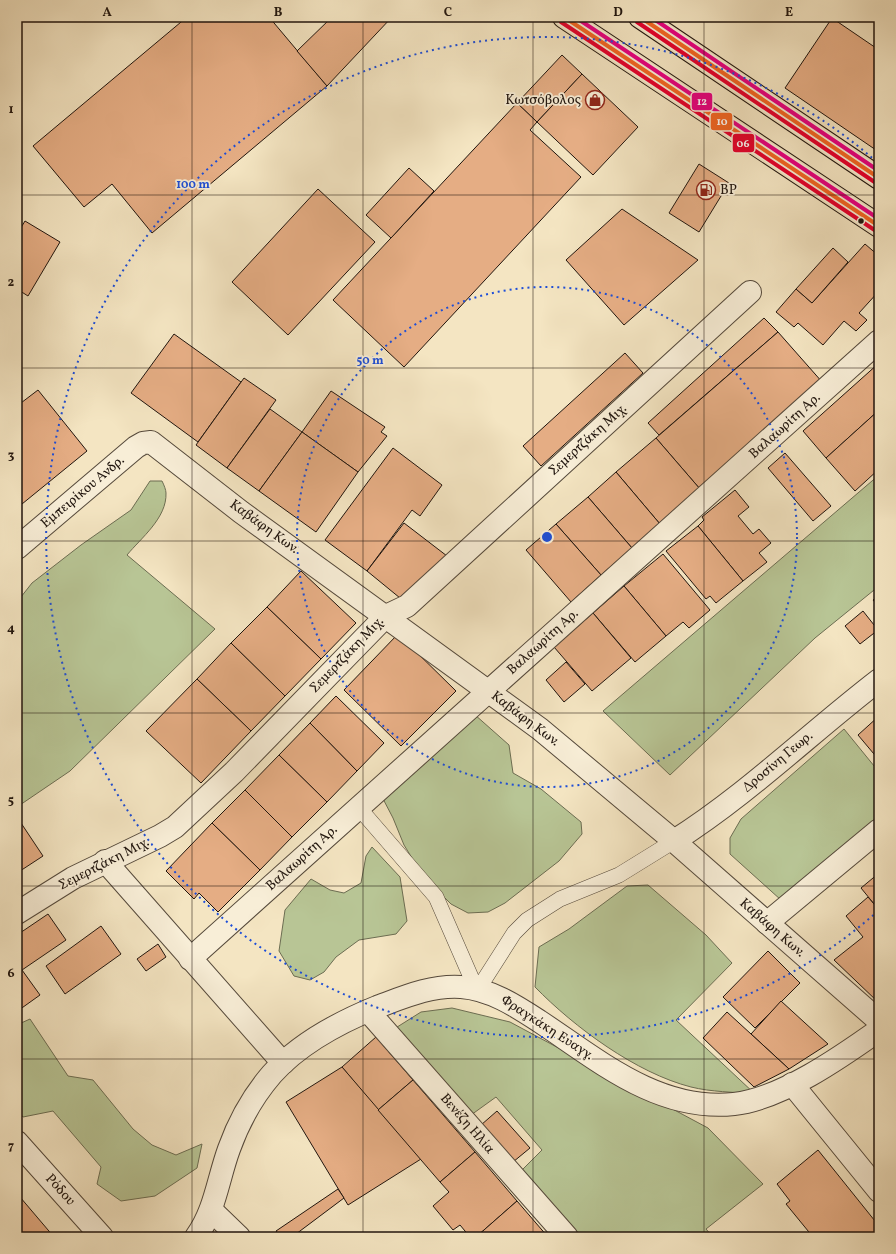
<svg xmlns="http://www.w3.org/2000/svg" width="896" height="1254" font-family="Vollkorn,serif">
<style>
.green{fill:#b8c595;stroke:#6c6d52}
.building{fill:#e5ad84;stroke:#20150e}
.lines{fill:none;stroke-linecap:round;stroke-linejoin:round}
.lane-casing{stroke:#55493b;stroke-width:16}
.street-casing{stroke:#55493b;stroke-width:24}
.primary-casing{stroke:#20150e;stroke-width:24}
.lane{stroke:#f8eed7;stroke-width:15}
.street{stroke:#f8eed7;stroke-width:22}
.primary{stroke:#f4e5c2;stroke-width:22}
.bus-1-casing{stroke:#f8eed7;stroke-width:7}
.bus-2-casing{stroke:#f8eed7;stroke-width:7}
.bus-3-casing{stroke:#f8eed7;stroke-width:7}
.bus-1{stroke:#f26522;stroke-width:4}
.bus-2{stroke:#e4002b;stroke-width:4}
.bus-3{stroke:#e5007d;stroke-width:4}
.grid{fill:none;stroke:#20150e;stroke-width:1;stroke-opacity:0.55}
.ring{fill:none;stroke:#1d4ed8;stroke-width:2;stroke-dasharray:2 4}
.bus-dot{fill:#20150e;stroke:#f8eed7;stroke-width:1.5}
.labels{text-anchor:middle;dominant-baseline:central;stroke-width:3.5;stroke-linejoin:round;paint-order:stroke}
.poi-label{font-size:14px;fill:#20150e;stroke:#f8eed7;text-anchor:end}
.street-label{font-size:14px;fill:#20150e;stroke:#f8eed7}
.centre{fill:#1d4ed8;stroke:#f8eed7;stroke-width:2}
.ring-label{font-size:12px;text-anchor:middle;font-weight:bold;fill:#1d4ed8;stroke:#f8eed7;stroke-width:3.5;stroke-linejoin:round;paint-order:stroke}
.line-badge{stroke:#f8eed7;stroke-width:1.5}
.badge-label{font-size:11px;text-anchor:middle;font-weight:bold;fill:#fff}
.neatline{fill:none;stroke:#20150e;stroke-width:1.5}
.grid-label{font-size:13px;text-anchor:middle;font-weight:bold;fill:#20150e}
</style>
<rect width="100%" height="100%" fill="#f4e5c2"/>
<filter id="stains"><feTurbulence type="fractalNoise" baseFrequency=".005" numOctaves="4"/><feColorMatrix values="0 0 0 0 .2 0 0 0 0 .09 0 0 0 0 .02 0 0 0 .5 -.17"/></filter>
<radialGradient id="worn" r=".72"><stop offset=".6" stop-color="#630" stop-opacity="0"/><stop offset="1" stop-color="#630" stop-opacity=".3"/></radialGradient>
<g class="green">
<polygon points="879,475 879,586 815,638 670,775 603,711"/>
<path d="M 150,481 L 162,481 C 164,485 166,490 166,493 C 167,518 141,538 127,555 L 215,629 L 70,771 L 17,807 L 17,602 L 32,583 L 81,545 L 131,510 Z"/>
<polygon points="474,714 509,745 513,773 541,789 581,822 582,834 559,861 505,903 488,912 468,913 451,904 423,876 404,845 393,818 381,795"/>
<polygon points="844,729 879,772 879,820 781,900 730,854 730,838 741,819"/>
<polygon points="372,847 400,877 407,921 396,934 359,940 336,957 324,972 310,980 294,976 279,951 285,910 311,879 330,890 344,893 361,883 366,856"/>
<path d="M 648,885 L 706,935 L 732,963 L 676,1020 L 755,1094 C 734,1092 711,1092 691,1087 C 636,1073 574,1027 535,987 L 539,947 L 569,929 L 627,886 Z"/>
<polygon points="452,1008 510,1022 708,1128 763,1184 706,1229 713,1237 571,1237 515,1177 542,1150 496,1097 471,1115 394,1029 421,1012"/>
<polygon points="30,1019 68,1076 93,1080 133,1129 152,1145 176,1155 202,1144 197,1168 155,1196 121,1201 97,1184 101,1167 53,1111 23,1117 17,1110 17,1021 19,1024"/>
</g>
<g class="building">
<polygon points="187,17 269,17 327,86 152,233 112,184 84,207 33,146"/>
<polygon points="332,17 392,17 327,86 297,51"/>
<polygon points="832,18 879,50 879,146 876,150 785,88"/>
<polygon points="562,55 582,74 537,122 517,103"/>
<polygon points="582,74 638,127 593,175 537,122"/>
<polygon points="517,103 537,122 530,130 581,177 404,367 333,300"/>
<polygon points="699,164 729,183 699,232 669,213"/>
<polygon points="409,168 434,191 391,238 366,215"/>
<polygon points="318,189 375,242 288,335 232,282"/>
<polygon points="622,209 698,260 624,325 566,260"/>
<polygon points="25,221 60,242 28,296 17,289 17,234"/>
<polygon points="865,244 879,256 879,291 859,313 867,320 856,331 844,321 823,345 798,323 794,327 776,312 796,289 812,303"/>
<polygon points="833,248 848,262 812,303 796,289"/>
<polygon points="764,318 778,332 659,435 648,423"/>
<polygon points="778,332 823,383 700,489 656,438"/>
<polygon points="174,334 241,382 198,442 131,393"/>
<polygon points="625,353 643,373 541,466 523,446"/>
<polygon points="879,363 879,410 826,458 803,431"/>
<polygon points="244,378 276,400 227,468 196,445"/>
<polygon points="38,390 87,451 22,504 17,499 17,406"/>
<polygon points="331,391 385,427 381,432 387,436 358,472 302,432"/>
<polygon points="270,409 302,432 259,491 227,468"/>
<polygon points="879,410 879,469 855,491 826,458"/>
<polygon points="302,432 358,472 316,532 259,491"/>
<polygon points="656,438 700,489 660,524 616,472"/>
<polygon points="393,448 442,485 420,516 412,510 367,571 325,540"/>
<polygon points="785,453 831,506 813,521 768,468"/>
<polygon points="616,472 660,524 632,548 588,497"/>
<polygon points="735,490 749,507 738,516 753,534 759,529 771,543 759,553 767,562 743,581 698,526 704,520 702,517"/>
<polygon points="588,497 632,548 601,575 556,524"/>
<polygon points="17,499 22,504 17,508"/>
<polygon points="404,523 447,556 400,598 367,571"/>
<polygon points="556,524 601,575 571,602 526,550"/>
<polygon points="698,526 743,581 716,603 710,596 706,599 666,551"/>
<polygon points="663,554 710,610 689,628 683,622 666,636 624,586"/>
<polygon points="301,571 356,623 321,659 267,607"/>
<polygon points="624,586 666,636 635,662 593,613"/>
<polygon points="879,595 879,607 873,600"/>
<polygon points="267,607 321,659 285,696 231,643"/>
<polygon points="863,611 878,630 860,644 845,626"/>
<polygon points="593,613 631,658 592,691 554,647"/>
<polygon points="398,634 456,691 401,746 344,690"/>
<polygon points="231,643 285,696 251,731 197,679"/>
<polygon points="566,662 585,684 564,702 546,680"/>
<polygon points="197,679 251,731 201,783 146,731"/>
<polygon points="336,696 384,743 357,771 310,723"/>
<polygon points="879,716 879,760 858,735"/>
<polygon points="310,723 357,771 327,802 279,755"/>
<polygon points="279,755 327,802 292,837 245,790"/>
<polygon points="245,790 292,837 260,870 212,823"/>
<polygon points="17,817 43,856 17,873"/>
<polygon points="212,823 260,870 218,912 199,893 194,899 166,871"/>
<polygon points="879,873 879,910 861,888"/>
<polygon points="868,897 879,910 879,1003 834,960 863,937 846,916"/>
<polygon points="48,914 66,940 22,970 40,995 19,1010 17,1007 17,935"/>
<polygon points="101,926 121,954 65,994 46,966"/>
<polygon points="158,944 166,957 146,971 137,959"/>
<polygon points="768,951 800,983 755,1028 723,997"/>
<polygon points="781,1001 828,1044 789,1069 751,1034"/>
<polygon points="727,1012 751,1034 789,1069 754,1087 703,1038"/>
<polygon points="376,1037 413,1080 378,1110 342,1067"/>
<polygon points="342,1067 421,1159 348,1205 286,1102"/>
<polygon points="413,1080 475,1152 440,1182 378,1110"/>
<polygon points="497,1111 530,1148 513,1162 481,1125"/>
<polygon points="818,1150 879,1226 879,1237 813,1237 786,1204 790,1201 777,1184"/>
<polygon points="475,1152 517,1201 476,1237 470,1237 460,1225 453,1230 433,1206 449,1192 440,1182"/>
<polygon points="338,1189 344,1198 292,1237 280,1237 276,1231"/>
<polygon points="20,1197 54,1237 17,1237 17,1200"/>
<polygon points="517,1201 548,1237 476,1237"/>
</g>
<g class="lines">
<g class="lane-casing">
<polyline id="lane" points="359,808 436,897 477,991 514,933 527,920 560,899 619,875 674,841"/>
</g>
<g class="street-casing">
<g id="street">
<polyline points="17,548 136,447 143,443 151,442 241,512 540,729 674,841 879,1021"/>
<path d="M 674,841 C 747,795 810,733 879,680"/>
<polyline points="105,861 283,1063"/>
<polyline points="17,913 73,878 160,836 175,827 234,772 386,616 407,606 750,292"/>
<polyline points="767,923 879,830"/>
<polyline points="190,959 879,341"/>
<polyline points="368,1011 567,1237"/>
<polyline points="792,1084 879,1191"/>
<polyline points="17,1142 102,1237"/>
<polyline points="211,1210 239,1237"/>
<path d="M 196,1237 C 215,1211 218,1179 229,1149 C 239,1121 253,1096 272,1074 C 299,1044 340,1022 377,1007 C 404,997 431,985 461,987 C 490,989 516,1006 539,1021 C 598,1060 658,1112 734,1104 C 781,1099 841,1057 879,1030"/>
</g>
</g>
<g class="primary-casing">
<g id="primary">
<polyline points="564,17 879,226"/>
<polyline points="640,17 879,178"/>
</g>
</g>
<use href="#lane" class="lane"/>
<use href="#street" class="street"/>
<use href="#primary" class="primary"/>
<g class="bus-1-casing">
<g id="bus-1">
<polyline points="564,17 879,226"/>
<polyline points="640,17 879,178"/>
</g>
</g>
<g class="bus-2-casing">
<g id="bus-2">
<polyline points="561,22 876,231"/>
<polyline points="637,22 876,183"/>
</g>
</g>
<g class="bus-3-casing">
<g id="bus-3">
<polyline points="575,17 879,219"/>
<polyline points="651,17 879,171"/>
</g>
</g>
<use href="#bus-1" class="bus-1"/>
<use href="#bus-2" class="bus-2"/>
<use href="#bus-3" class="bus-3"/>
</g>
<path class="grid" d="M 192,17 L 192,1237M 363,17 L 363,1237M 533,17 L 533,1237M 704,17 L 704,1237M 17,195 L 879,195M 17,368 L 879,368M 17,541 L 879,541M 17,713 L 879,713M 17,886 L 879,886M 17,1059 L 879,1059"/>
<g class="ring">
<circle cx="547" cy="537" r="250"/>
<path d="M878 911A500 500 0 1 1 878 163"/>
</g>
<defs>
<g id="shop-ring" transform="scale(1)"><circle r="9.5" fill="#f8eed7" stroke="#8f2418" stroke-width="1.5"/><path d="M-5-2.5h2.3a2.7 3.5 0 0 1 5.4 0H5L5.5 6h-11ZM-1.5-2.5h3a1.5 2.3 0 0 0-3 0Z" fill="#8f2418"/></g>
<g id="fuel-ring" transform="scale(1)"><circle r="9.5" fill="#f8eed7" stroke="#8f2418" stroke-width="1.5"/><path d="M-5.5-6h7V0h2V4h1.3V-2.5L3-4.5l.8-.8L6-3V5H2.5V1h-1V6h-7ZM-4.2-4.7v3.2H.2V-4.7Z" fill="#8f2418"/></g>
</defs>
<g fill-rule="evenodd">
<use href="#shop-ring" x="595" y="100"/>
<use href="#fuel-ring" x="706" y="190"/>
</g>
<circle class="bus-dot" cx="861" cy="221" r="3.5"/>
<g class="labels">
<g class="poi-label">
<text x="581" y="100">Κωτσόβολος</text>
<text x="720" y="190" text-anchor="start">BP</text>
</g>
<g class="street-label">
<text transform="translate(785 426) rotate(-42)">Βαλαωρίτη Αρ.</text>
<text transform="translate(588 440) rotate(-42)">Σεμερτζάκη Μιχ.</text>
<text transform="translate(83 492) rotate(-40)">Εμπειρίκου Ανδρ.</text>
<text transform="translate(264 527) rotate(36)">Καβάφη Κων.</text>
<text transform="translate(543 642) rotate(-42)">Βαλαωρίτη Αρ.</text>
<text transform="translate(347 655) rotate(-46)">Σεμερτζάκη Μιχ.</text>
<text transform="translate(525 719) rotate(37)">Καβάφη Κων.</text>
<text transform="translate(778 762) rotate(-40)">Δροσίνη Γεωρ.</text>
<text transform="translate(302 858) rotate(-42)">Βαλαωρίτη Αρ.</text>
<text transform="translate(104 864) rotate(-27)">Σεμερτζάκη Μιχ.</text>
<text transform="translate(772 928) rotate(41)">Καβάφη Κων.</text>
<text transform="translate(547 1028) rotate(33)">Φραγκάκη Ευαγγ.</text>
<text transform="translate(467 1124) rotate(49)">Βενέζη Ηλία</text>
<text transform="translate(60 1190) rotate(48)">Ρόδου</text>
</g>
</g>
<circle cx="547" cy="537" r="6" class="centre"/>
<g class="ring-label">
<text x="193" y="188">100 m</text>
<text x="370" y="364">50 m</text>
</g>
<g class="line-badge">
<rect x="691" y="92" width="22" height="19" rx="4" fill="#e5007d"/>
<rect x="710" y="112" width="23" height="19" rx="4" fill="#f26522"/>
<rect x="732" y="133" width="23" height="20" rx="4" fill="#e4002b"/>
</g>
<g class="badge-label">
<text x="702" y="105">12</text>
<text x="722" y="125">10</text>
<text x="743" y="147">06</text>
</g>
<rect width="896" height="1254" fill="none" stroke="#f4e5c2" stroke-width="44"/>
<rect x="22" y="22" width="852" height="1210" class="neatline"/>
<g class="grid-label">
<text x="107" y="16">A</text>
<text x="278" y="16">B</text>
<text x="448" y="16">C</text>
<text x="618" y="16">D</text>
<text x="789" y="16">E</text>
<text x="11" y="113">1</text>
<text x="11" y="286">2</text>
<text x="11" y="459">3</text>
<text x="11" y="632">4</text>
<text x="11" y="804">5</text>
<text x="11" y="977">6</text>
<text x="11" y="1150">7</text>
</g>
<rect width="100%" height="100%" filter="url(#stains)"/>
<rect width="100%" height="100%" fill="url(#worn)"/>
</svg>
